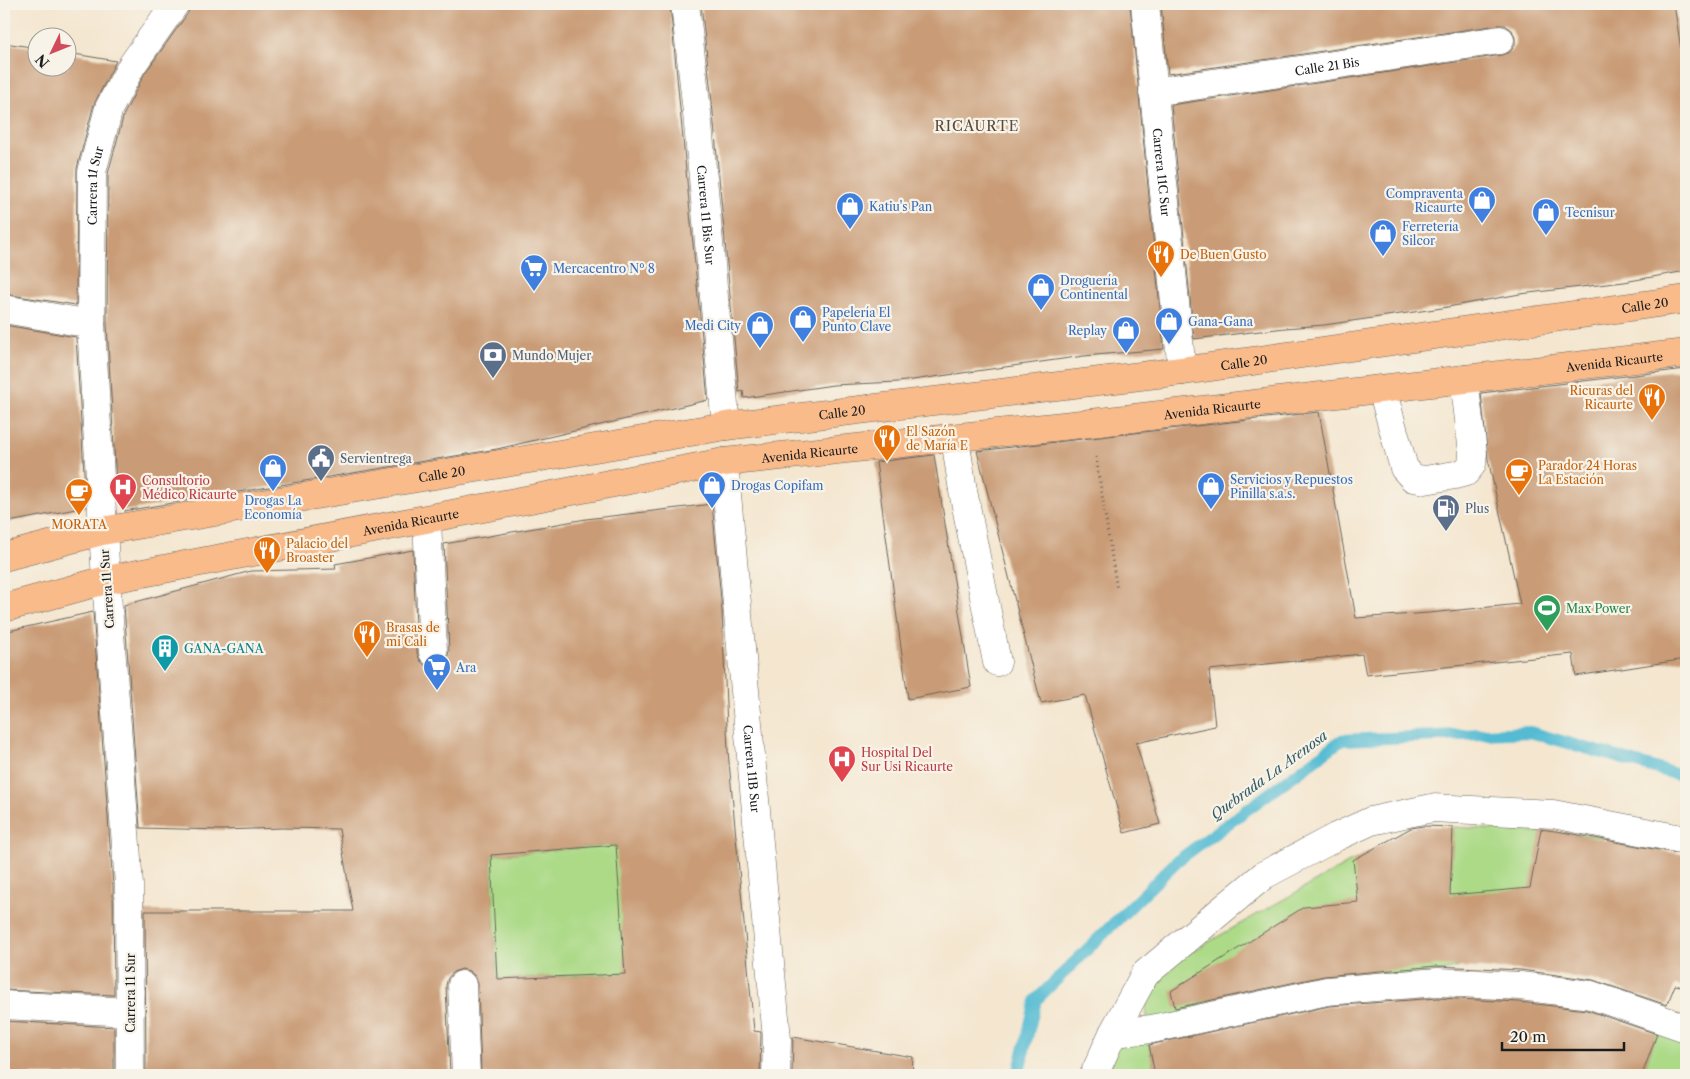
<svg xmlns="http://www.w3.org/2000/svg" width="1690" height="1079" font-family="'Libre Caslon Text',serif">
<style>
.green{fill:#acda87;stroke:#647b52}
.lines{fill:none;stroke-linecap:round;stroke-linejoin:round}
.stream{stroke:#55bbd3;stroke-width:12}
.building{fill:#c99c77;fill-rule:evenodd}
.minor-casing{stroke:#68635b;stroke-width:29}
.major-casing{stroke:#68635b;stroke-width:29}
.path{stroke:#68635b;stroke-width:3;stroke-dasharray:1 4;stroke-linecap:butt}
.minor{stroke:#fff;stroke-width:28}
.major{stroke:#fabb8b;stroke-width:28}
.labels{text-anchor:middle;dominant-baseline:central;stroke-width:4.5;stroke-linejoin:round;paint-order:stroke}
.street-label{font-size:12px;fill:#1c1c1c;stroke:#f7f3e8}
.shop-label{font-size:12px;fill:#366cbe;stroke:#f7f3e8;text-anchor:start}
.food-label{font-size:12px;fill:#c56008;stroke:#f7f3e8;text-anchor:start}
.service-label{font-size:12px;fill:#4e5e75;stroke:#f7f3e8;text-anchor:start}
.health-label{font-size:12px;fill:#be3a42;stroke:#f7f3e8;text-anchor:start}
.leisure-label{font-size:12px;fill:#27864d;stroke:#f7f3e8;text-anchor:start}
.culture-label{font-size:12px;fill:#0d838f;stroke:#f7f3e8;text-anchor:start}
.neighbourhood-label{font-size:14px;letter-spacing:1px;fill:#59493c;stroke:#f7f3e8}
.water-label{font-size:14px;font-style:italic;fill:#335c65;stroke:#f7f3e8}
</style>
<rect width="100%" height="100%" fill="#f7f3e8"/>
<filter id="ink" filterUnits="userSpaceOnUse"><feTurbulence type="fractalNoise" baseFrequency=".02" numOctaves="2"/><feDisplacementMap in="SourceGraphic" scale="10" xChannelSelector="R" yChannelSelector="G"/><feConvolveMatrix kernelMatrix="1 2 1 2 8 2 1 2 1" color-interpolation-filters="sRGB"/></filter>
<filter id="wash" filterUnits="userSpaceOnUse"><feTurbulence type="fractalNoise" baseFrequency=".0096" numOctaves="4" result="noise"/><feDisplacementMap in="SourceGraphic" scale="20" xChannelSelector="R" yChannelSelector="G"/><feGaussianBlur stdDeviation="1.12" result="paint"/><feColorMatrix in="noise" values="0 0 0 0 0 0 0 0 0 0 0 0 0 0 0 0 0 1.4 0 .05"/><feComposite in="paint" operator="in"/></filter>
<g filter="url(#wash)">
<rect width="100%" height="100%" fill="#f4e6cf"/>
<g class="green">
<polygon points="1453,827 1602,836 1593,913 1495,958 1324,1001 1148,1039 1155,1075 1106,1075 1113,1035 1148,1038 1145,978 1353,860 1450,890"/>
<polygon points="736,839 748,969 497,979 491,855 616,845"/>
<polygon points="1657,1033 1686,1038 1686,1075 1642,1075"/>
</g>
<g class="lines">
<polyline class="stream" points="1018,1075 1036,1000 1177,861 1342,740 1530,732 1686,777"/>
</g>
<g id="blocks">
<g class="building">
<polygon points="190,4 670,4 708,400 497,449 124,511 123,500 117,501 107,324 108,174 124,114 145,73 188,13"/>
<polygon points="701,4 1130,4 1164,349 1084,356 898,382 833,385 744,398 743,391 739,392 712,102"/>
<polygon points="1161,4 1674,4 1686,82 1686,271 1624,282 1520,294 1442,308 1324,325 1285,328 1194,339 1171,105 1502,55 1510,52 1515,45 1515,38 1512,30 1505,25 1498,25 1168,74"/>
<polygon points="4,43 38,48 38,68 68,68 68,53 116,61 94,104 77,168 76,305 4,294"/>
<polygon points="4,325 76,337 86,507 4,523"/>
<polygon points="1686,369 1686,659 1576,676 1573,654 1366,675 1362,654 1209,670 1215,726 1136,743 1160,824 1124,833 1085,695 1041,703 977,451 1319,412 1356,618 1429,613 1520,604 1488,459 1481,393"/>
<polygon points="934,455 971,687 908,699 876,462"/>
<path d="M 712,504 L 722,611 L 728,751 L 754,1031 L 761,1032 L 760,1075 L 481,1075 L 478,984 L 475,976 L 469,971 L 462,969 L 453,972 L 448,978 L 446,985 L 450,1075 L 146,1075 L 145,911 L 353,911 L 339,829 L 282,828 L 222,830 L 140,828 L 124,605 L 251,571 L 336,569 L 335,564 L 413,550 L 417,653 L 420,660 L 425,666 L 434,668 L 441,665 L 447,660 L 449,651 L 444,544 L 586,519 ZM 616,845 L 625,974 L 497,979 L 491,855 Z"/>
<polygon points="93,612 113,886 114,995 4,990 4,632"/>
<polygon points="1423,826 1453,827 1450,895 1530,888 1541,829 1562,832 1686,855 1686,987 1675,985 1667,1005 1593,980 1521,970 1437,966 1324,976 1175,1008 1171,991 1304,907 1358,902 1353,860 1411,828"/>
<polygon points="1438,998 1519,1002 1587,1010 1657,1034 1642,1075 1155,1075 1149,1045 1329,1006"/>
<polygon points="4,1021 114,1027 114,1075 4,1075"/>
<polygon points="793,1037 913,1057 912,1075 792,1075"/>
</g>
</g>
</g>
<g filter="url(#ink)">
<use href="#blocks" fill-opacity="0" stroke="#68635b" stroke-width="1"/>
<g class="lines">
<g class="minor-casing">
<g id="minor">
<path id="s1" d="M 685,4 L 696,103 L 726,426"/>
<path id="s2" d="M 1145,4 L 1182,371"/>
<path id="s3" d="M 1153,92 L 1500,40"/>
<polyline points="4,309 91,324"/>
<polyline points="1382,389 1404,468 1413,478 1425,480 1455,475 1466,472 1472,464 1473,453 1464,379"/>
<polyline points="955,438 963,491 997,662"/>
<path id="s4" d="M 724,462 L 777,1039 L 776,1075"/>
<polyline points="427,520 433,652"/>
<polyline points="462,985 466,1075"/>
<polyline points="4,1005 130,1012"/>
<polyline points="1113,1033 1152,1029 1327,991 1438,982 1520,986 1591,995 1686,1028"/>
<path id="s5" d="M 130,1075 L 129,885 L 106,580 L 91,324 L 92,172 L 109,108 L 132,65 L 175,4"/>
<polyline points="1094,1075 1113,1033 1145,974 1264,875 1336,837 1371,821 1432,808 1553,814 1686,840"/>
</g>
</g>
<g class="major-casing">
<g id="major">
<path id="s6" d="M 4,557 L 102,531 L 137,525 L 726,426 L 1182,371 L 1686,299"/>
<path id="s7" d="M 4,608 L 106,580 L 724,462 L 1091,423 L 1686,353"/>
</g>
</g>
<polyline class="path" points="1096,457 1117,590"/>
<use href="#minor" class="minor"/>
<use href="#major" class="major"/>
</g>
</g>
<defs>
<g id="shop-pin" transform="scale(1.4375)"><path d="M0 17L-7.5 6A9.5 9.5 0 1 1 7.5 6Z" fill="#3f7fe0" stroke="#f7f3e8"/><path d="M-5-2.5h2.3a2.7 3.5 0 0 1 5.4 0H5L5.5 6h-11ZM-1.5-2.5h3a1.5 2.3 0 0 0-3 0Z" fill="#fff"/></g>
<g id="restaurant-pin" transform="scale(1.4375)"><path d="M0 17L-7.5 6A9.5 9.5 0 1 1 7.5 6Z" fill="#e8710a" stroke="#f7f3e8"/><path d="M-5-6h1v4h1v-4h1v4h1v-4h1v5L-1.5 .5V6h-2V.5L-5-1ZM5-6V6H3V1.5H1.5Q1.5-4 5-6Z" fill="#fff"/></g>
<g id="supermarket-pin" transform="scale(1.4375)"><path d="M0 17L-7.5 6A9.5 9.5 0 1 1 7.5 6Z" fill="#3f7fe0" stroke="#f7f3e8"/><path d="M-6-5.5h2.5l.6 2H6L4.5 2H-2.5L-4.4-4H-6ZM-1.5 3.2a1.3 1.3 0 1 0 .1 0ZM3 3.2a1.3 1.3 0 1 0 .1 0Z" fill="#fff"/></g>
<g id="bank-pin" transform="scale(1.4375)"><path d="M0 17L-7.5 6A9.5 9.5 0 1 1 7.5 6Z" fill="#5c6f8a" stroke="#f7f3e8"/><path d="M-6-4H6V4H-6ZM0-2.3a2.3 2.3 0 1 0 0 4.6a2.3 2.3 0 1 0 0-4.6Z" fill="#fff"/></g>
<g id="civic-pin" transform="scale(1.4375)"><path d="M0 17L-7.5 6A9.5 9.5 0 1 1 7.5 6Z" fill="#5c6f8a" stroke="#f7f3e8"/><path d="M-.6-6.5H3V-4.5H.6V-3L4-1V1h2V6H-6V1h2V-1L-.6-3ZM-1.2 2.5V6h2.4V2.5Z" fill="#fff"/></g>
<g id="cafe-pin" transform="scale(1.4375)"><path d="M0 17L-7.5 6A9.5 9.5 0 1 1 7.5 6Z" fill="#e8710a" stroke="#f7f3e8"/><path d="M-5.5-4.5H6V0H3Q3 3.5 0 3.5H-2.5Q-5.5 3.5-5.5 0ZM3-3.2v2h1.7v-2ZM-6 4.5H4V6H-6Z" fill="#fff"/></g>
<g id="hospital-pin" transform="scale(1.4375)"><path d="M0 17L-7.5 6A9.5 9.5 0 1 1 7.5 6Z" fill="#e0444e" stroke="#f7f3e8"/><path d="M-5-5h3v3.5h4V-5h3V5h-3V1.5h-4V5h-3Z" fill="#fff"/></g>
<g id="fuel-pin" transform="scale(1.4375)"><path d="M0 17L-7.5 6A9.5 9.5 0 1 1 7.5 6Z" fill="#5c6f8a" stroke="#f7f3e8"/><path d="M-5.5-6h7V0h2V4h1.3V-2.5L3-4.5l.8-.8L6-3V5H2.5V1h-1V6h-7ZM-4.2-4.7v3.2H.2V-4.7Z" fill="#fff"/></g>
<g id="stadium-pin" transform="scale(1.4375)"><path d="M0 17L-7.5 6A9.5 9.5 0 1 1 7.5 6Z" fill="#2e9e5b" stroke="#f7f3e8"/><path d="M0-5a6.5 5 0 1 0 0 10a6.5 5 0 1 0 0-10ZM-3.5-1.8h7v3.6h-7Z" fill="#fff"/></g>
<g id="building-pin" transform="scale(1.4375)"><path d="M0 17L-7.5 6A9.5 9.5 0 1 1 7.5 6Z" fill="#0f9aa8" stroke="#f7f3e8"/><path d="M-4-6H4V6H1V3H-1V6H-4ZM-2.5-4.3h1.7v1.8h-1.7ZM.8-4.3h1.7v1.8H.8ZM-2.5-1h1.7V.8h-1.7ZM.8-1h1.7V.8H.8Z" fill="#fff"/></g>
</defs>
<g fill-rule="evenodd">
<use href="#shop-pin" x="1482" y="200"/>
<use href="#shop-pin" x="850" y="206"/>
<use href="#shop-pin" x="1546" y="212"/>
<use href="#shop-pin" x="1383" y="233"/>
<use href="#restaurant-pin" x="1161" y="254"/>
<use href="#supermarket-pin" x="534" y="268"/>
<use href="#shop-pin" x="1041" y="287"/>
<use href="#shop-pin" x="803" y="319"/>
<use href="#shop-pin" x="1169" y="321"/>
<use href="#shop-pin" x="760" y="325"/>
<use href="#shop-pin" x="1126" y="330"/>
<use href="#bank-pin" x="493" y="355"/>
<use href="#restaurant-pin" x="1652" y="397"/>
<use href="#restaurant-pin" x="887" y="438"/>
<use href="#civic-pin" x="321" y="458"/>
<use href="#shop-pin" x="273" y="468"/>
<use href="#cafe-pin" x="1519" y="472"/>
<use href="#shop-pin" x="712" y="485"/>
<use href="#shop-pin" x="1211" y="486"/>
<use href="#hospital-pin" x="123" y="487"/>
<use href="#cafe-pin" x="79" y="492"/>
<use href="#fuel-pin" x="1446" y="508"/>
<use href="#restaurant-pin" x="267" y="550"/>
<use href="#stadium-pin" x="1547" y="608"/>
<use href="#restaurant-pin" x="367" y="634"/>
<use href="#building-pin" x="165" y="648"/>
<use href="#supermarket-pin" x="437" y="667"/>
<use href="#hospital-pin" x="842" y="759"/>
</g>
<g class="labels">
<g class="street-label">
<text stroke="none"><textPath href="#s3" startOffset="176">Calle 21 Bis</textPath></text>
<text stroke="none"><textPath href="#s2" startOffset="169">Carrera 11C Sur</textPath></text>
<text stroke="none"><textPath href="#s5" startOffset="891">Carrera 11 Sur</textPath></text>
<text stroke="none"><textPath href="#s1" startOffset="212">Carrera 11 Bis Sur</textPath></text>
<text stroke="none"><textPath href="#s6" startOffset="1661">Calle 20</textPath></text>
<text stroke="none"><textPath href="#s7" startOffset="1631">Avenida Ricaurte</textPath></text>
<text stroke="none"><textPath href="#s6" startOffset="1256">Calle 20</textPath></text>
<text stroke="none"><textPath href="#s7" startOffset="1226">Avenida Ricaurte</textPath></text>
<text stroke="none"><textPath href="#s6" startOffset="851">Calle 20</textPath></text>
<text stroke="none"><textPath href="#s7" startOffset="821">Avenida Ricaurte</textPath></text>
<text stroke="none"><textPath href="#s6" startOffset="446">Calle 20</textPath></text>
<text stroke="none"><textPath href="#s7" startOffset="416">Avenida Ricaurte</textPath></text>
<text transform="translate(107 589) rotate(-94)">Carrera 11 Sur</text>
<text stroke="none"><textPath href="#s4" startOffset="308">Carrera 11B Sur</textPath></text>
<text transform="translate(130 993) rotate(-90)">Carrera 11 Sur</text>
</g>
<g class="shop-label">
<text x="1463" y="193" text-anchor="end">Compraventa<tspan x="1463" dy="14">Ricaurte</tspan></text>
<text x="869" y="206">Katiu's Pan</text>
<text x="1565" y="212">Tecnisur</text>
<text x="1402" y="226">Ferretería<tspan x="1402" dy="14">Silcor</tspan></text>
<text x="553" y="268">Mercacentro Nº 8</text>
<text x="1060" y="280">Droguería<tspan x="1060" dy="14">Continental</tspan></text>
<text x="822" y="312">Papelería El<tspan x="822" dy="14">Punto Clave</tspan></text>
<text x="1188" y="321">Gana-Gana</text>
<text x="741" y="325" text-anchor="end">Medi City</text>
<text x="1107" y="330" text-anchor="end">Replay</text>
<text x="1230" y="479">Servicios y Repuestos<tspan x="1230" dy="14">Pinilla s.a.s.</tspan></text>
<text x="731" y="485">Drogas Copifam</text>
<text x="273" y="500" text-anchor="middle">Drogas La<tspan x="273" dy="14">Economía</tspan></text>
<text x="456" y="667">Ara</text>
</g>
<g class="food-label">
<text x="1180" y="254">De Buen Gusto</text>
<text x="1633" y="390" text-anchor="end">Ricuras del<tspan x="1633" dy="14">Ricaurte</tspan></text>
<text x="906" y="431">El Sazón<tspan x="906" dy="14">de María E</tspan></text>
<text x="1538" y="465">Parador 24 Horas<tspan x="1538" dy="14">La Estación</tspan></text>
<text x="79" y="524" text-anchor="middle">MORATA</text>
<text x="286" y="543">Palacio del<tspan x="286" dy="14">Broaster</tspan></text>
<text x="386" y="627">Brasas de<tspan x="386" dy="14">mi Cali</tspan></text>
</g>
<g class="service-label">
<text x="512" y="355">Mundo Mujer</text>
<text x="340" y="458">Servientrega</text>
<text x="1465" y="508">Plus</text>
</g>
<g class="health-label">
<text x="142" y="480">Consultorio<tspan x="142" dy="14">Médico Ricaurte</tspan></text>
<text x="861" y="752">Hospital Del<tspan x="861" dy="14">Sur Usi Ricaurte</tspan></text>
</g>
<g class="leisure-label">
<text x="1566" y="608">Max Power</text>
</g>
<g class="culture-label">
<text x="184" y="648">GANA-GANA</text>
</g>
<g class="neighbourhood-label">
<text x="977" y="126">RICAURTE</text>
</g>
<g class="water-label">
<text transform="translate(1269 775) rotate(-36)">Quebrada La Arenosa</text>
</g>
</g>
<rect width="1690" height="1079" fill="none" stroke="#f7f3e8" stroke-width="20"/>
<g transform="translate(52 52) rotate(227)"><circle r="24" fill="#f7f3e8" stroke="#9f9d96"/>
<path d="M0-4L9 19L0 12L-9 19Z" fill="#d1495b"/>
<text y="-8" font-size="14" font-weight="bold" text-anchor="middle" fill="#1c1c1c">N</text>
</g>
<path d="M1502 1042v8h122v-8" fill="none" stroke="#1c1c1c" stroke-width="2.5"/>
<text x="1510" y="1042" font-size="15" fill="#1c1c1c" stroke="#f7f3e8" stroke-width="4" paint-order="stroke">20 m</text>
</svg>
